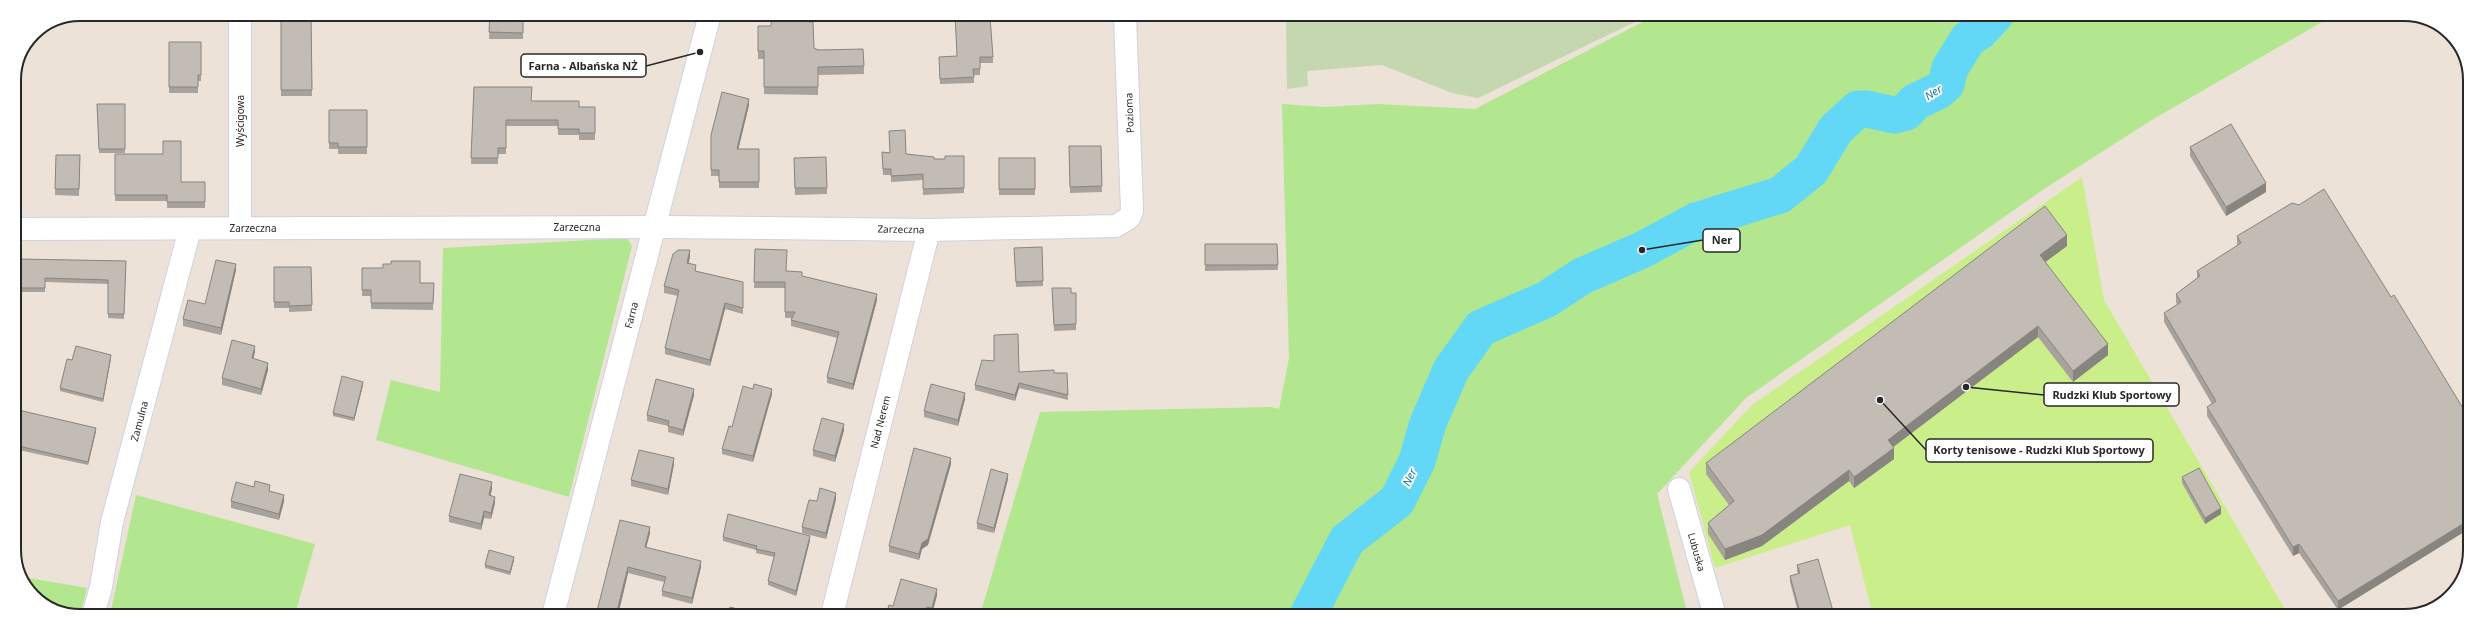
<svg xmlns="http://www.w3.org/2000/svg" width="2484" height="630" font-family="'Noto Sans',sans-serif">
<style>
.green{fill:#b2e790}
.cemetery{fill:#c4d7ae}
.pitch{fill:#caef8a}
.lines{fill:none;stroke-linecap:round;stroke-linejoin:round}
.river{stroke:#62d7f6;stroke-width:37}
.minor-casing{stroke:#cdd2e2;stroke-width:24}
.tertiary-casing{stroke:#cdd2e2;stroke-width:24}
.minor{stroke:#fff;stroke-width:22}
.tertiary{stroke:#fff;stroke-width:22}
.wall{fill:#a8a29c}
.shaded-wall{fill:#88847f}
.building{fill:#c3bcb5;stroke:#88847f}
.labels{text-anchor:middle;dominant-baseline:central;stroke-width:4;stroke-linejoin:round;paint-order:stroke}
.street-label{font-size:10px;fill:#282828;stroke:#fff}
.water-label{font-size:11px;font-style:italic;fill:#04739f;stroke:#fff}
.rim{fill:none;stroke:#282828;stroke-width:2}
.leader{fill:none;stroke:#282828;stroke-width:1.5}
.callout-dot{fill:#282828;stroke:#fff;stroke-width:1.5}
.callout{fill:#fff;stroke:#282828;stroke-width:1.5}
.callout-label{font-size:11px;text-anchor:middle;font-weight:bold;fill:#282828}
</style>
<rect width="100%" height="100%" fill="#ece2d8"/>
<g class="green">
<polygon points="1656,15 2334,15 2150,121 2044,189 1746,398 1657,494 1688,616 980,615 1040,412 1271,407 1279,409 1289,358 1282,104 1326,107 1377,104 1475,109"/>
<polygon points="627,238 632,246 569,497 376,440 391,380 440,392 443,248"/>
<polygon points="136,495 315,544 295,615 110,615"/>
<polygon points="23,577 87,588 80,615 67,615 30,594"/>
</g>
<polygon class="cemetery" points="1286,15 1649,15 1478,98 1452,93 1382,65 1307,71 1308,86 1287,89"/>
<polygon class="pitch" points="2082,177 2104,300 2289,616 1873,616 1850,525 1715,568 1689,472 1752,405"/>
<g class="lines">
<polyline class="river" points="1308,615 1347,540 1397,501 1417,461 1428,423 1451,370 1481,328 1547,299 1582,276 1642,250 1696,221 1780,195 1811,170 1836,129 1858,109 1867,109 1894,115 1906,112 1915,102 1938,91 1946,84 1950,68 1968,39 1979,32 1995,15"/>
<g class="minor-casing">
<g id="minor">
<polyline points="240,228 240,14"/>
<polyline points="14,229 666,227 929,230 1116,226 1129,218 1132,211 1125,15"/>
<polyline points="1679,489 1715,616"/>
<polyline points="93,615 101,587 112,522 190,229"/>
<polyline points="832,615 929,230"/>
</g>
</g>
<g class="tertiary-casing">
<polyline id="tertiary" points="553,615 710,14"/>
</g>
<use href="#minor" class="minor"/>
<use href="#tertiary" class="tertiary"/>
</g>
<g class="wall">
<polygon points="490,14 523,14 523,39 489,39"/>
<polygon points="281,15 311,15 312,96 281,96"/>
<polygon points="982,18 993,57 993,63 980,63 980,75 974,75 974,83 940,84 939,63 957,56"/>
<polygon points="809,22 814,48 864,66 864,74 818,75 818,95 764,94 764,59 758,59 758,26 771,26"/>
<polygon points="169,42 201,42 201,81 198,81 198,93 169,93"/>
<polygon points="474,87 532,101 579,107 595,107 595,140 579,140 579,135 558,135 558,126 506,126 506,154 498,154 498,164 471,164"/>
<polygon points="125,104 125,153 99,153 97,109"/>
<polygon points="749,105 738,149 759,149 759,188 719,188 719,176 711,176 711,135"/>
<polygon points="329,110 367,110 367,154 338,154 338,149 329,149"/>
<polygon points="1069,146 1101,146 1102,192 1070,193"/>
<polygon points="2190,147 2266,192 2226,216 2190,156"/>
<polygon points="882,152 906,154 934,159 945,159 964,156 964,193 923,195 923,180 891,182 891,175 883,175"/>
<polygon points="115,154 181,182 205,182 205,208 167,208 167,201 115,201"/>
<polygon points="56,155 80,155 79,196 55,195"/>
<polygon points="794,158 827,188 827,194 795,195"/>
<rect x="999" y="158" width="36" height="37"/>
<polygon points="2237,236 2391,297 2338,610 2299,553 2293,556 2207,416 2207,407 2212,404 2164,322 2164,313 2177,305 2176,302 2176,294 2197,278 2197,271 2237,246"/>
<polygon points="1205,244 1277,244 1278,270 1205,271"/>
<polygon points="2067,246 2045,262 2108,355 2073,382 2038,337 1893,447 1894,459 1854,488 1849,481 1762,546 1725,560 1708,534 1708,523 1729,505 1706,474 1706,463"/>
<polygon points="1042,247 1043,286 1016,287 1014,248"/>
<polygon points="755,249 786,271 802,276 877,300 853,390 827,383 827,377 837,338 791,326 791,320 792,318 785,318 785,288 754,288"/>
<polygon points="690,256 689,264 696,271 743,282 743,314 725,309 710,366 665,354 665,348 678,296 664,293 664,286"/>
<polygon points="19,259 126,261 124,319 108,318 108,284 45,282 45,292 18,292"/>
<polygon points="274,267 311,267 312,311 289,312 289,308 274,308"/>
<polygon points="362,268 420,283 434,289 433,310 371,309 371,296 362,296"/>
<polygon points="236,270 221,335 183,326 183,319 205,304"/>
<polygon points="1071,293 1076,293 1076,330 1054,331 1052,295"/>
<polygon points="255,352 253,359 268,370 261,395 222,385 222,378"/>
<polygon points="111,358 103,402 60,391 60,388 72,360"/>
<polygon points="1019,372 1054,373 1067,373 1068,400 1019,388 1015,401 975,390 975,385"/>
<polygon points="363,385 354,421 333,416 333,413"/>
<polygon points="753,389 772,394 753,462 722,454 722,449 732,427"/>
<polygon points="694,395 683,436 668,432 668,426 647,421 647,415"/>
<polygon points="965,399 958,426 924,417 924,411"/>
<polygon points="14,409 96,431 88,465 14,449"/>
<polygon points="844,430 835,462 813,456 813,450"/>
<polygon points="674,464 668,495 631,486 631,480"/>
<polygon points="951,464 928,545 922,549 919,560 889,552 889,546"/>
<polygon points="2182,477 2221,514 2205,524 2182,483"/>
<polygon points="1008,479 994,533 977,529 977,523"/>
<polygon points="492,489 490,495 495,503 491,519 484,518 481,530 449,522 449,516"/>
<polygon points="270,491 284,501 279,520 231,508 231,501"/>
<polygon points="836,499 826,539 802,533 802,527 817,501"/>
<polygon points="650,533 646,547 701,567 692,604 662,596 662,591 664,582 628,573 618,615 596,615"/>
<polygon points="723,537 810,540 796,596 768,585 768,581 774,557 756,553 756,550 723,541"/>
<polygon points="514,560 510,575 485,568 485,565"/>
<polygon points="1797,565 1833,616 1799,616 1790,582 1790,576 1798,574 1797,571"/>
<polygon points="937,595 932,614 893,606"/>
</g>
<g class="shaded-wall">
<polygon points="749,99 749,105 737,155 737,149"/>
<polygon points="2266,183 2266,192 2226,216 2226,207"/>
<polygon points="2067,235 2067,246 2040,266 2040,255"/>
<polygon points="690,250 690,256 687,269 687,263"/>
<polygon points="236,264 236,270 221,335 221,328"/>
<polygon points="877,294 877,300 853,390 853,384"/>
<polygon points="725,303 725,309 710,366 710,360"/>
<polygon points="2038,326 2038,337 1888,451 1888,440"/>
<polygon points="2108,344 2108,355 2073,382 2073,371"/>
<polygon points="255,346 255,352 252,364 252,358"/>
<polygon points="111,355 111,358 103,402 103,399"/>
<polygon points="268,363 268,370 261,395 261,389"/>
<polygon points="363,382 363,385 354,421 354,418"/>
<polygon points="1019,383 1019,388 1015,401 1015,395"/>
<polygon points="694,389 694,395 683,436 683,430"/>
<polygon points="772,389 772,394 753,462 753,456"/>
<polygon points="965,393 965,399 958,426 958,420"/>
<polygon points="844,424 844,430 835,462 835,456"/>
<polygon points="96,428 96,431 88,465 88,462"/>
<polygon points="1894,448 1894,459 1854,488 1854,477"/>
<polygon points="674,458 674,464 668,495 668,489"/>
<polygon points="951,458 951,464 928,545 922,549 919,560 919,554 922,543"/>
<polygon points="1849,470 1849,481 1762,546 1725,560 1725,549"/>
<polygon points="1008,474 1008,479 994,533 994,528"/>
<polygon points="492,482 492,489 489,501 489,495"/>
<polygon points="836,493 836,499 826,539 826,533"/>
<polygon points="284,495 284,501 279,520 279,514"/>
<polygon points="495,497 495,503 491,519 491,513"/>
<polygon points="2221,508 2221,514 2205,524 2205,518"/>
<polygon points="484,511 484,518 481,530 481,524"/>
<polygon points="2469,520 2469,529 2338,610 2338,601"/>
<polygon points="650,527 650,533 645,552 645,547"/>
<polygon points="810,536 810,540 796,596 796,591"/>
<polygon points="2299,544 2299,553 2293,556 2293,547"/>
<polygon points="514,557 514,560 510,575 510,572"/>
<polygon points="701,561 701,567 692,604 692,598"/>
<polygon points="628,567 628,573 618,615 616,615"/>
<polygon points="937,589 937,595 932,614 932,608"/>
<polygon points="927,607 927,615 925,615"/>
<polygon points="1833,611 1833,616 1816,616"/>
</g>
<g class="building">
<polygon points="490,14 523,14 523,33 489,32"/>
<polygon points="772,14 808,14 809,22 813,22 814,48 818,50 863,49 864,66 818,67 818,87 764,87 764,51 758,51 758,26 771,26"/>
<polygon points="955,14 982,15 982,18 990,17 993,57 980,57 980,69 973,69 974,77 940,79 939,57 957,56"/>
<polygon points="281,15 311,15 312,90 281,90"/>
<polygon points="169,42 201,42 201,75 198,75 198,87 169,87"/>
<polygon points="474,87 532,87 531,101 579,101 579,107 595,107 595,133 579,133 579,129 558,129 558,120 506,120 506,148 498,148 498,158 471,158"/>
<polygon points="722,92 749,99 737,149 759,149 759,182 719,182 719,170 711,170 711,135"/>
<polygon points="97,104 125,104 125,149 99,149"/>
<polygon points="329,110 367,110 367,147 338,147 338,143 329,143"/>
<polygon points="2231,124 2266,183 2226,207 2190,147"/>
<polygon points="905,130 906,154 934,157 934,159 945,159 945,156 964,156 964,188 923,189 923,174 891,176 891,169 883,169 882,152 890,153 889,131"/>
<polygon points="163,141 181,141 181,182 205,182 205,202 167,202 167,195 115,195 115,154 163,154"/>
<polygon points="1069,146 1101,146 1102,186 1070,187"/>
<polygon points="56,155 80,155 79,189 55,189"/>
<polygon points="826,157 827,188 795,188 794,158"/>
<rect x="999" y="158" width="36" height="31"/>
<polygon points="2324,189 2391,297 2394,295 2469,418 2469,520 2338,601 2299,544 2293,547 2207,407 2216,401 2164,313 2181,302 2176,294 2200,276 2197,271 2241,243 2237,236 2292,203 2299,205"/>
<polygon points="2045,206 2067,235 2040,255 2108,344 2073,371 2038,326 1888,440 1894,448 1854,477 1849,470 1762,535 1725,549 1708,523 1734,501 1706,463"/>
<polygon points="1205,244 1277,244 1278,265 1205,265"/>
<polygon points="1042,247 1043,281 1016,282 1014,248"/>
<polygon points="755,249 787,250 786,271 802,272 802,276 877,294 853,384 827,377 839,332 791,320 795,312 785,312 785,282 754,282"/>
<polygon points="678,250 690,250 687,263 696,265 695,271 743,282 743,308 725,303 710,360 665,348 679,290 664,286 673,254"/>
<polygon points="19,259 126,261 124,314 108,314 108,280 45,278 45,288 18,288"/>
<polygon points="216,260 236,264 221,328 183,319 188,300 205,304"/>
<polygon points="391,261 420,261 420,283 434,283 433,303 371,303 371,290 362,290 362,268 383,268 383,264 391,264"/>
<polygon points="274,267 311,267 312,305 289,306 289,302 274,302"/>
<polygon points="1052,288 1071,288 1071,293 1076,293 1076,324 1054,325"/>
<polygon points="1018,334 1019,372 1054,370 1054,373 1067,373 1068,395 1019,383 1015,395 975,385 982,360 994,361 994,335"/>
<polygon points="232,340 255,346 252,358 268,363 261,389 222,378"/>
<polygon points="76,346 111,355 103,399 60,388 67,359 72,360"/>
<polygon points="342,376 363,382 354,418 333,413"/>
<polygon points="656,379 694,389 683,430 668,426 669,421 647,415"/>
<polygon points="754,384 772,389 753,456 722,449 729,426 732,427 743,386 753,389"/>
<polygon points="931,384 965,393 958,420 924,411"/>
<polygon points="14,409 96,428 88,462 14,445"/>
<polygon points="822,418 844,424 835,456 813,450"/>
<polygon points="914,448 951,458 928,539 922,543 919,554 889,546"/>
<polygon points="639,450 674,458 668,489 631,480"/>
<polygon points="2199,468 2221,508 2205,518 2182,477"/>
<polygon points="991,469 1008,474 994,528 977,523"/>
<polygon points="460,474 492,482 489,495 495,497 491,513 484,511 481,524 449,516"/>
<polygon points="255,481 270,485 269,491 284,495 279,514 231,501 236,482 254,487"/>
<polygon points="820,488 836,493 826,533 802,527 809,500 817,501"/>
<polygon points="728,514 810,536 796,591 768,581 775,553 756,549 757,546 723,537"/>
<polygon points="620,520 650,527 645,547 701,561 692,598 662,591 666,577 628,567 616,615 596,615"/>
<polygon points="489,550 514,557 510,572 485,565"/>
<polygon points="1818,559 1833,611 1816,616 1801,616 1790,576 1800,573 1797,565"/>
<polygon points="901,579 937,589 932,608 927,607 925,615 886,615 889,605 893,606"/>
<polygon points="730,607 759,615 728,615"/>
<polygon points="2271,608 2279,616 2263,616 2262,615"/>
</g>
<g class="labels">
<g class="street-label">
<text transform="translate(1129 113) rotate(-92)">Pozioma</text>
<text transform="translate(240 121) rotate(-90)">Wyścigowa</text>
<text x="577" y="227">Zarzeczna</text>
<text x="253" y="228">Zarzeczna</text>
<text transform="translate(901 229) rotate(1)">Zarzeczna</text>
<text transform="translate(631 315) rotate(-75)">Farna</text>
<text transform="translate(139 421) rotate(-75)">Zamulna</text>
<text transform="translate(880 422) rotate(-76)">Nad Nerem</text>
<text transform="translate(1697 552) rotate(74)">Lubuska</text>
</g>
<g class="water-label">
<text transform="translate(1933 92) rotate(-32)">Ner</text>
<text transform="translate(1409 477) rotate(-64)">Ner</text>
</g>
</g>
<path d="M0 0H2484V630H0ZM80 21H2404A59 59 0 0 1 2463 80V550A59 59 0 0 1 2404 609H80A59 59 0 0 1 21 550V80A59 59 0 0 1 80 21Z" fill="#fff" fill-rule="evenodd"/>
<path class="rim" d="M80 21H2404A59 59 0 0 1 2463 80V550A59 59 0 0 1 2404 609H80A59 59 0 0 1 21 550V80A59 59 0 0 1 80 21Z"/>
<path class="leader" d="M700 52L646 66M1642 250L1703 240M1966 387L2044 395M1880 400L1926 450"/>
<g class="callout-dot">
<circle cx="700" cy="52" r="4"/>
<circle cx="1642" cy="250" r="4"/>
<circle cx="1966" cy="387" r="4"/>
<circle cx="1880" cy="400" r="4"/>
</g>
<g class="callout">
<rect x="521" y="54" width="125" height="23" rx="4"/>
<rect x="1703" y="229" width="37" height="23" rx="4"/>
<rect x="2044" y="383" width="135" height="23" rx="4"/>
<rect x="1926" y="439" width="227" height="23" rx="4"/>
</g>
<g class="callout-label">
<text x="583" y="70">Farna - Albańska NŻ</text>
<text x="1722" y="244">Ner</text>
<text x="2112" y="399">Rudzki Klub Sportowy</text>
<text x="2039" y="454">Korty tenisowe - Rudzki Klub Sportowy</text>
</g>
</svg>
